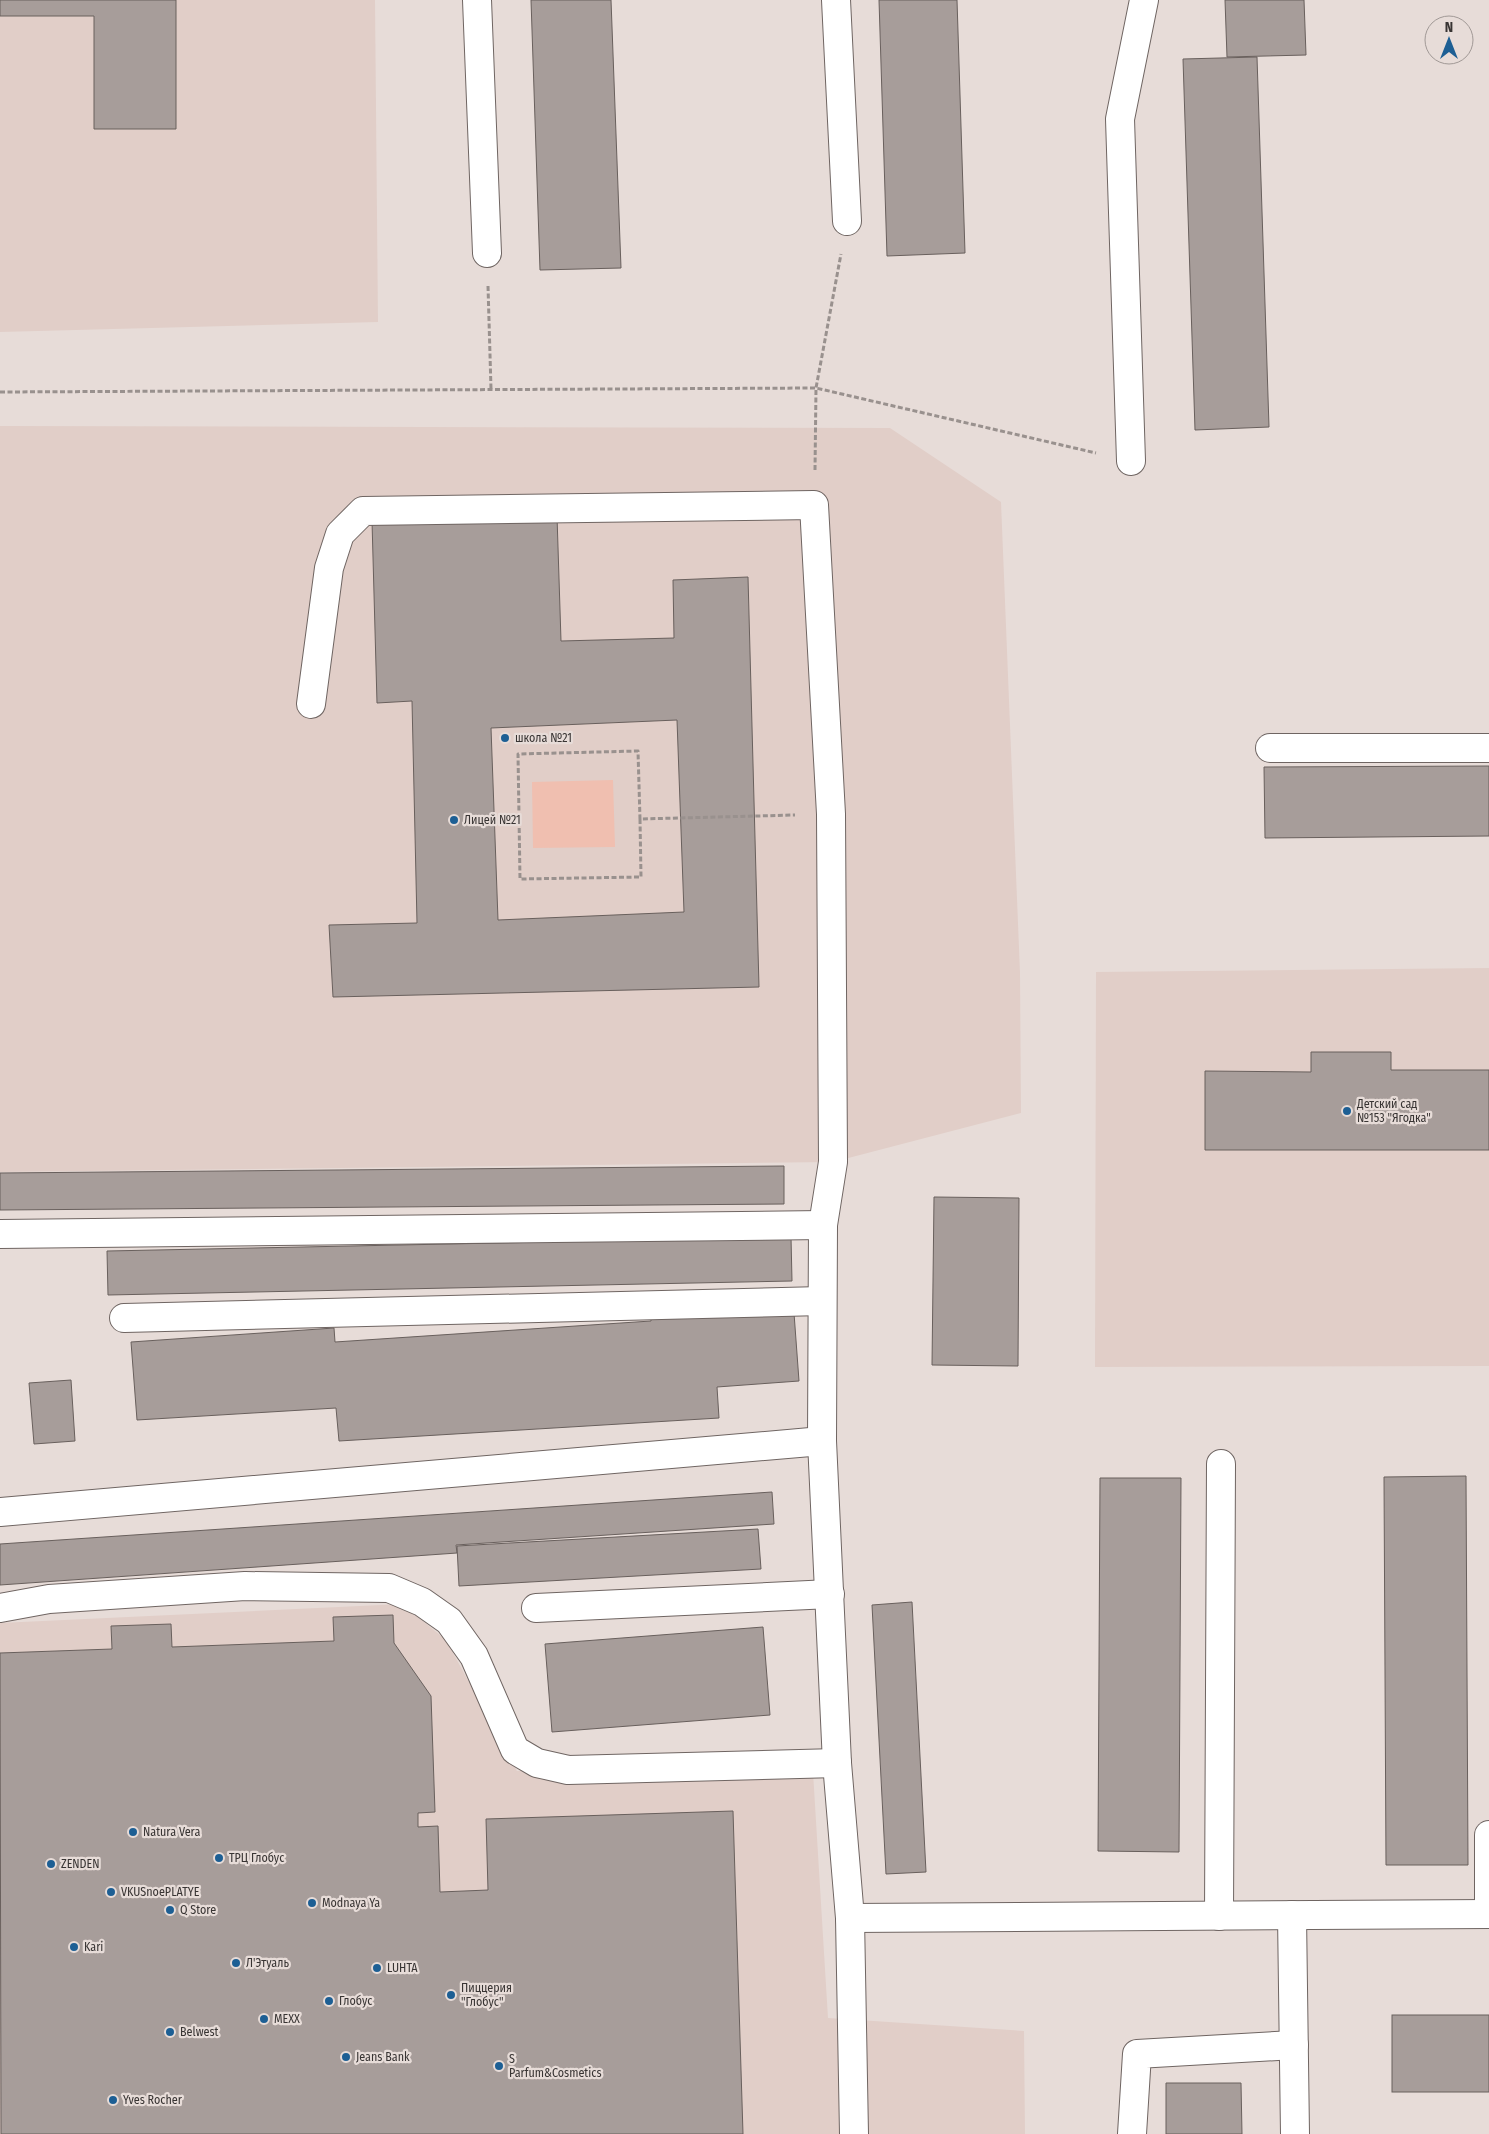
<svg xmlns="http://www.w3.org/2000/svg" width="1489" height="2134" font-family="'Fira Sans Condensed',sans-serif">
<style>
.built{fill:#e1cec8}
.green{fill:#f0bfb0}
.building{fill:#a79d9a;stroke:#69605d;fill-rule:evenodd}
.lines{fill:none;stroke-linecap:round;stroke-linejoin:round}
.minor-casing{stroke:#6f6562;stroke-width:30}
.path{stroke:#99918e;stroke-width:3;stroke-dasharray:5 2.5;stroke-linecap:butt}
.minor{stroke:#fff;stroke-width:28}
.poi-dot{fill:#1d5f94;stroke:#e7dcd8;stroke-width:2}
.labels{text-anchor:middle;dominant-baseline:central;stroke-width:4.5;stroke-linejoin:round;paint-order:stroke}
.poi-label{font-size:12px;fill:#383433;stroke:#e7dcd8;text-anchor:start}
</style>
<rect width="100%" height="100%" fill="#e7dcd8"/>
<g class="built">
<polygon points="0,0 375,0 378,322 0,332"/>
<polygon points="0,426 890,428 1001,502 1020,973 1021,1113 833,1162 0,1172"/>
<polygon points="1489,968 1489,1366 1095,1367 1096,972"/>
<polygon points="402,1604 446,1640 517,1771 813,1772 828,2018 1024,2031 1025,2134 0,2134 0,1623"/>
</g>
<polygon class="green" points="613,780 615,847 533,848 532,782"/>
<g class="building">
<polygon points="0,0 176,0 176,129 94,129 94,16 0,16"/>
<polygon points="531,0 611,0 621,268 540,270"/>
<polygon points="879,0 957,0 965,253 887,256"/>
<polygon points="1225,0 1304,0 1306,55 1227,57"/>
<polygon points="1257,57 1269,427 1195,430 1183,59"/>
<path d="M 557,516 L 561,641 L 674,638 L 673,580 L 748,577 L 759,987 L 333,997 L 329,925 L 417,923 L 412,701 L 377,703 L 372,521 ZM 677,720 L 684,912 L 498,920 L 491,728 Z"/>
<polygon points="1489,766 1489,836 1265,838 1264,767"/>
<polygon points="1311,1052 1391,1052 1391,1070 1489,1070 1489,1150 1205,1150 1205,1071 1311,1072"/>
<polygon points="784,1166 784,1204 0,1210 0,1173"/>
<polygon points="934,1197 1019,1198 1018,1366 932,1365"/>
<polygon points="791,1237 792,1281 108,1295 107,1251"/>
<polygon points="726,1311 727,1317 794,1313 799,1381 717,1387 719,1418 339,1441 336,1408 137,1420 131,1342 334,1328 335,1342 651,1321 651,1316"/>
<polygon points="71,1380 75,1441 34,1444 29,1383"/>
<polygon points="1466,1476 1468,1865 1386,1865 1384,1477"/>
<polygon points="1100,1478 1181,1478 1179,1852 1098,1851"/>
<polygon points="772,1492 774,1524 456,1545 457,1553 0,1585 0,1544"/>
<polygon points="758,1529 761,1569 459,1586 457,1546"/>
<polygon points="912,1602 926,1872 886,1874 872,1605"/>
<polygon points="393,1615 394,1643 431,1696 435,1812 418,1813 418,1827 438,1826 440,1892 488,1890 486,1819 733,1811 743,2134 1,2134 0,1653 112,1649 111,1626 171,1624 172,1647 334,1641 333,1617"/>
<polygon points="763,1627 770,1715 552,1732 545,1644"/>
<rect x="1392" y="2015" width="97" height="77"/>
<polygon points="1166,2083 1241,2083 1242,2134 1166,2134"/>
</g>
<g class="lines">
<g class="minor-casing">
<g id="minor">
<polyline points="477,0 487,253"/>
<polyline points="836,0 847,221"/>
<polyline points="1131,461 1120,119 1144,0"/>
<polyline points="311,704 329,568 340,534 363,511 814,505 831,814 833,1162 823,1225 822,1441 837,1763 850,1918 854,2134"/>
<polyline points="1270,748 1489,748"/>
<polyline points="0,1234 823,1225"/>
<polyline points="124,1318 822,1301"/>
<polyline points="0,1512 822,1441"/>
<polyline points="0,1608 49,1599 245,1586 389,1588 422,1602 449,1621 474,1656 515,1750 537,1763 568,1770 837,1763"/>
<polyline points="536,1608 830,1594"/>
<polyline points="1489,1914 1489,1835"/>
<polyline points="1292,1915 1295,2134"/>
<polyline points="1219,1916 1221,1464"/>
<polyline points="850,1918 1489,1914"/>
<polyline points="1132,2134 1137,2054 1294,2045"/>
</g>
</g>
<g class="path">
<polyline points="488,286 491,389"/>
<polyline points="0,392 816,388 1096,453"/>
<polyline points="815,470 816,388 841,254"/>
<polyline points="640,819 641,877 520,879 518,754 638,751 640,819 795,815"/>
</g>
<use href="#minor" class="minor"/>
</g>
<g class="poi-dot">
<circle cx="505" cy="738" r="5"/>
<circle cx="454" cy="820" r="5"/>
<circle cx="1347" cy="1111" r="5"/>
<circle cx="133" cy="1832" r="5"/>
<circle cx="219" cy="1858" r="5"/>
<circle cx="51" cy="1864" r="5"/>
<circle cx="111" cy="1892" r="5"/>
<circle cx="312" cy="1903" r="5"/>
<circle cx="170" cy="1910" r="5"/>
<circle cx="74" cy="1947" r="5"/>
<circle cx="236" cy="1963" r="5"/>
<circle cx="377" cy="1968" r="5"/>
<circle cx="451" cy="1995" r="5"/>
<circle cx="329" cy="2001" r="5"/>
<circle cx="264" cy="2019" r="5"/>
<circle cx="170" cy="2032" r="5"/>
<circle cx="346" cy="2057" r="5"/>
<circle cx="499" cy="2066" r="5"/>
<circle cx="113" cy="2100" r="5"/>
</g>
<g class="labels">
<g class="poi-label">
<text x="515" y="738">школа №21</text>
<text x="464" y="820">Лицей №21</text>
<text x="1357" y="1104">Детский сад<tspan x="1357" dy="14">№153 "Ягодка"</tspan></text>
<text x="143" y="1832">Natura Vera</text>
<text x="229" y="1858">ТРЦ Глобус</text>
<text x="61" y="1864">ZENDEN</text>
<text x="121" y="1892">VKUSnoePLATYE</text>
<text x="322" y="1903">Modnaya Ya</text>
<text x="180" y="1910">Q Store</text>
<text x="84" y="1947">Kari</text>
<text x="246" y="1963">Л'Этуаль</text>
<text x="387" y="1968">LUHTA</text>
<text x="461" y="1988">Пиццерия<tspan x="461" dy="14">"Глобус"</tspan></text>
<text x="339" y="2001">Глобус</text>
<text x="274" y="2019">MEXX</text>
<text x="180" y="2032">Belwest</text>
<text x="356" y="2057">Jeans Bank</text>
<text x="509" y="2059">S<tspan x="509" dy="14">Parfum&amp;Cosmetics</tspan></text>
<text x="123" y="2100">Yves Rocher</text>
</g>
</g>
<g transform="translate(1449 40)"><circle r="24" fill="#e7dcd8" stroke="#a19996"/>
<path d="M0-4L9 19L0 12L-9 19Z" fill="#1d5f94"/>
<text y="-8" font-size="14" font-weight="bold" text-anchor="middle" fill="#383433">N</text>
</g>
</svg>
